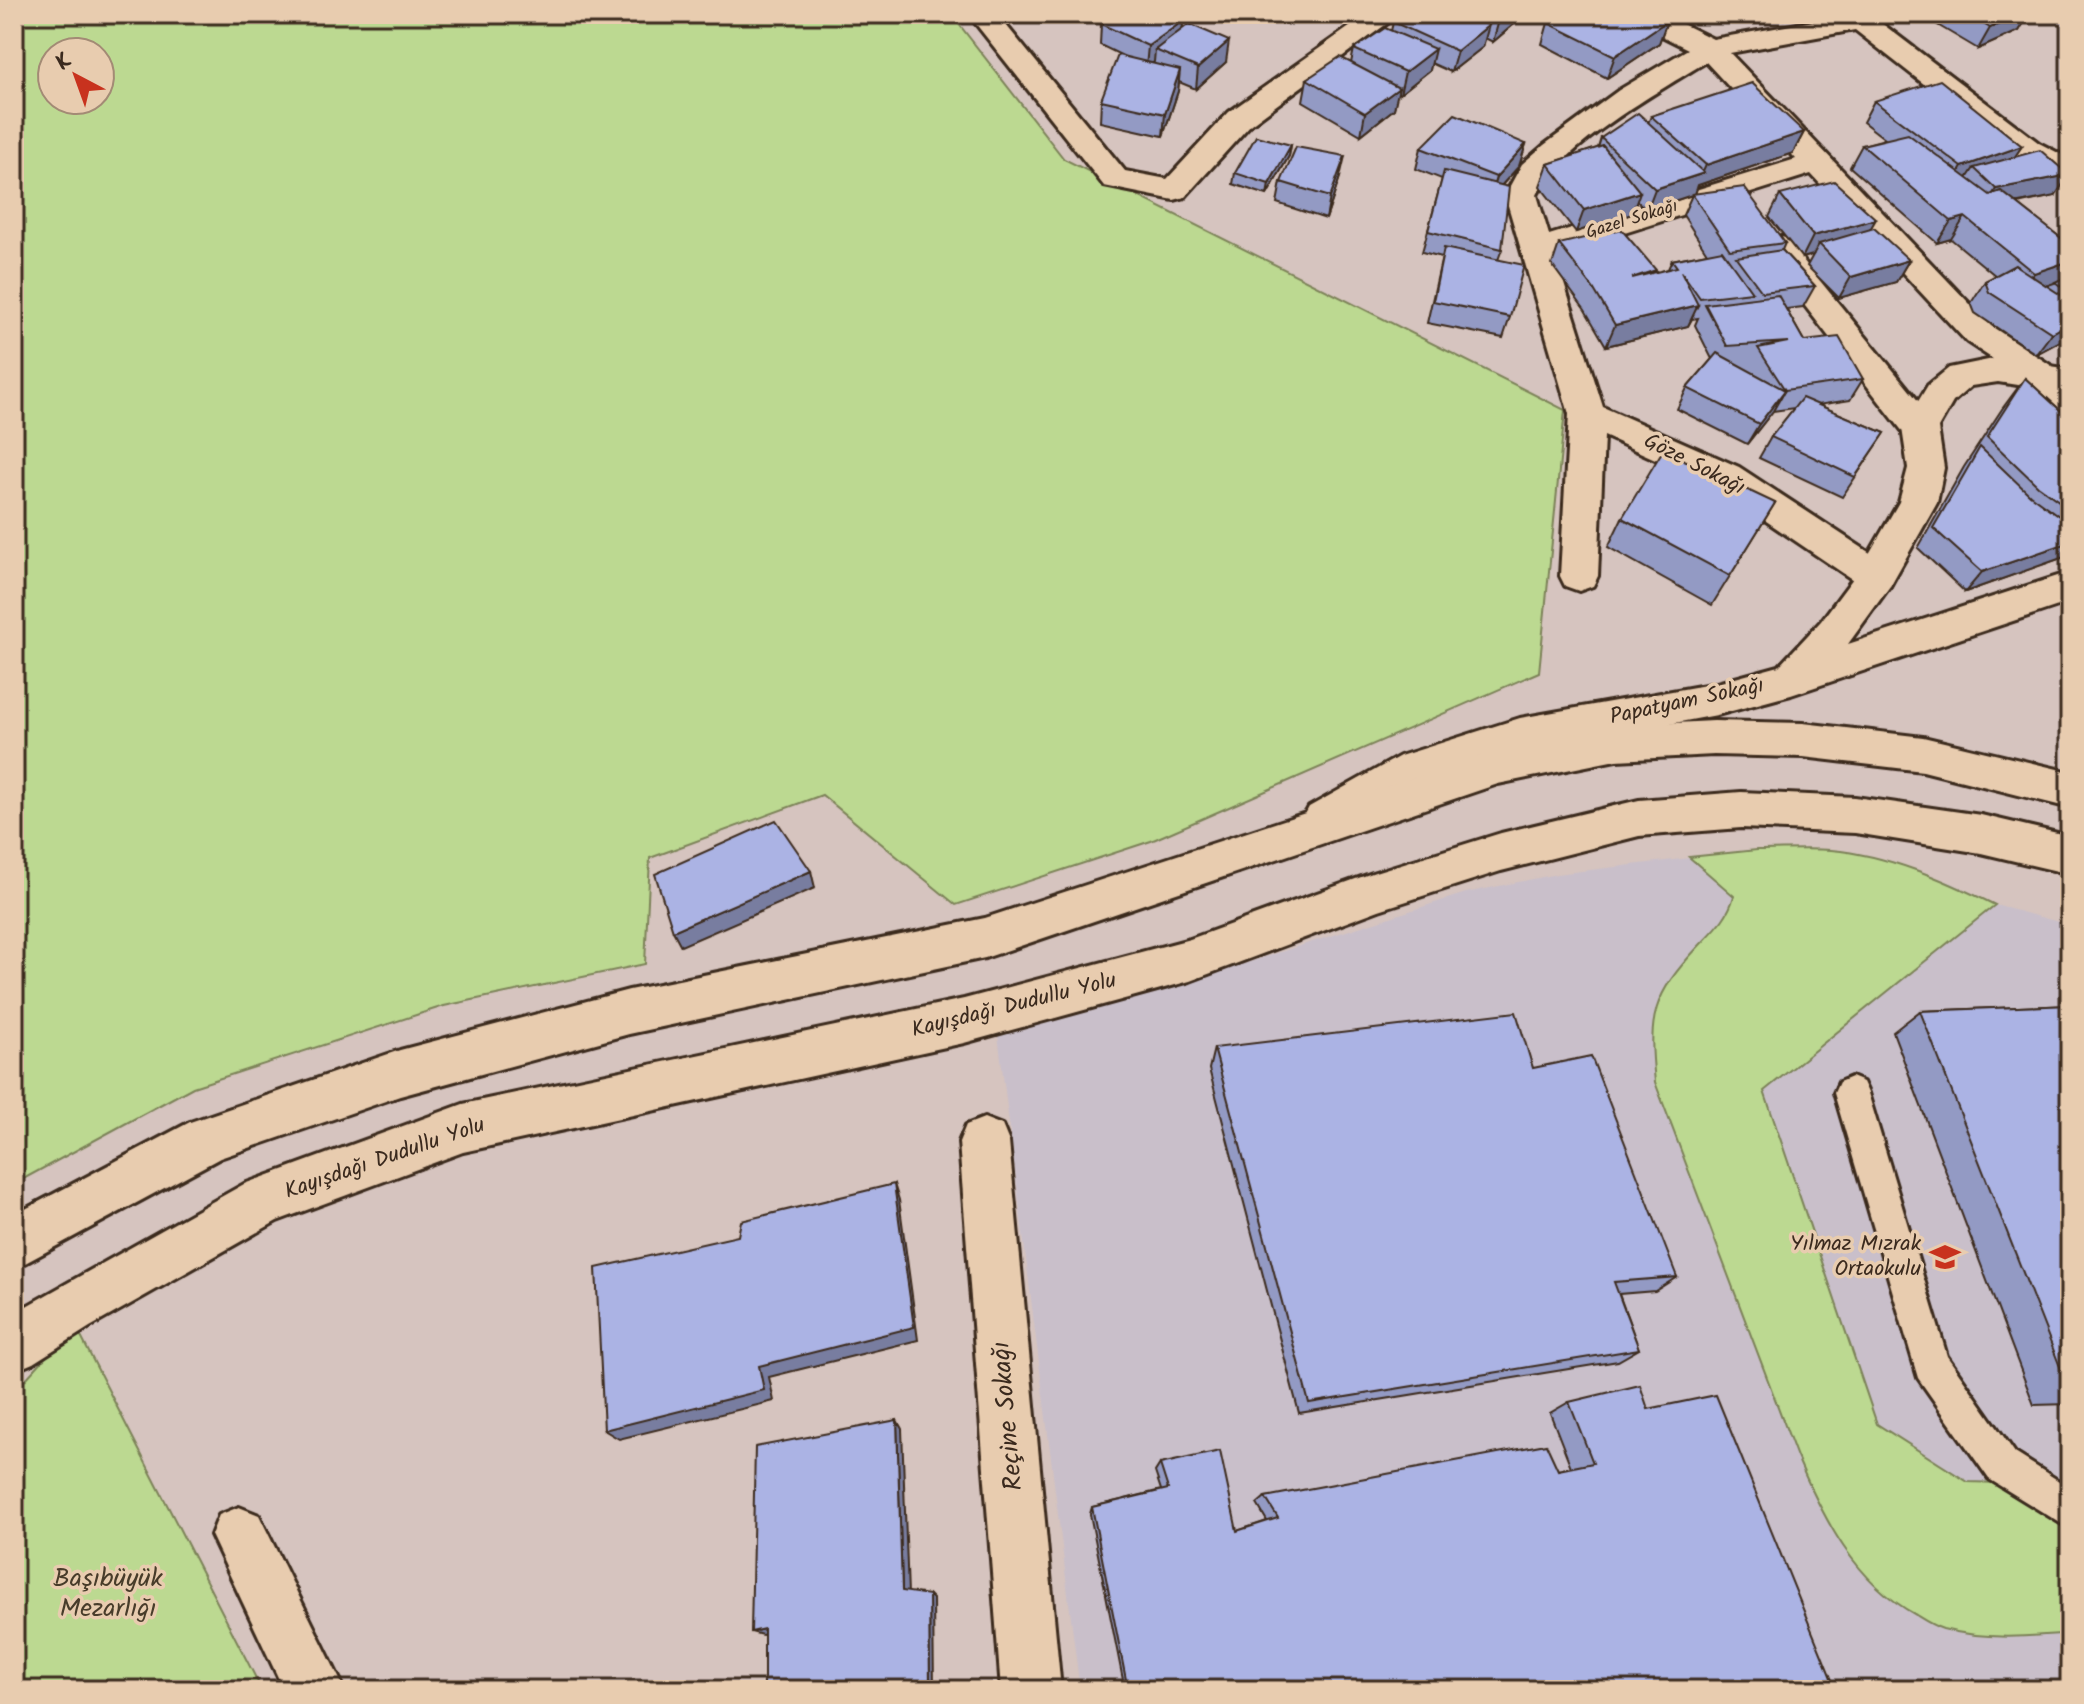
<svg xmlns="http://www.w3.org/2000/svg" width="2084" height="1704" font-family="Kalam,sans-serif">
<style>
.built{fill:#c9bfca}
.green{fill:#bcd991;stroke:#7c8258;stroke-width:2;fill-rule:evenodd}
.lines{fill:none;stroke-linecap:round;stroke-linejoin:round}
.lane-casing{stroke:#3b2a1e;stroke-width:6}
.street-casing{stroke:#3b2a1e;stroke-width:6}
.secondary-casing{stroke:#3b2a1e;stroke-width:6}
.primary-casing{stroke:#3b2a1e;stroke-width:6}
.lane{fill:#e8ccaf;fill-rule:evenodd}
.street{fill:#e8ccaf;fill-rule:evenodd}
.secondary{fill:#e8ccaf;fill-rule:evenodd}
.primary{fill:#e8ccaf;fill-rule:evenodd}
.wall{fill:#939ac4;stroke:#3b2a1e;stroke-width:2}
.shaded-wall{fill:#787da0;stroke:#3b2a1e;stroke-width:2}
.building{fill:#abb3e4;stroke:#3b2a1e;stroke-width:2}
.labels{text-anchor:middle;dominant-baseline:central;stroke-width:7;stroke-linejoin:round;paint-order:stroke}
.far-street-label{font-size:18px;fill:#3b2a1e;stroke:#e8ccaf}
.street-label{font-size:22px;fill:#3b2a1e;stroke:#e8ccaf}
.poi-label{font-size:22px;fill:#3b2a1e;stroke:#e8ccaf;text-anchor:end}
.near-street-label{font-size:26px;fill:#3b2a1e;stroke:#e8ccaf}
.near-park-label{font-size:26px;fill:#483c2a;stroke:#e8ccaf}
</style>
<rect width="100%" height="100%" fill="#d6c4bf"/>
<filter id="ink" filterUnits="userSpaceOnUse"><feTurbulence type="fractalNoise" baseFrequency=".0125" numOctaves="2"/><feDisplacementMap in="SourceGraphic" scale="16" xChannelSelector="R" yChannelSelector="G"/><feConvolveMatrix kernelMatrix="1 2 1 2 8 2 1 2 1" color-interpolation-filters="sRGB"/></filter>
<g filter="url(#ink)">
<polygon class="built" points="1757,850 1832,850 1898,865 1952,883 1995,905 2070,925 2070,1690 1080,1690 998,1035 1190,981 1466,893 1557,874"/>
<g class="green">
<path d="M 14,14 L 951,14 L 1064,159 L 1565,410 L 1539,672 L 1151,841 L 956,905 L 822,795 L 650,858 L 645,964 L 444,1006 L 193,1087 L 14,1184 ZM 52,52 L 100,52 L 100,100 L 52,100 Z"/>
<path d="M 1757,850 C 1781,850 1807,848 1831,850 C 1888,855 1945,880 1995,905 L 1764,1091 L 1877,1424 L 1968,1482 L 2070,1485 L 2070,1633 C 2027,1637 1985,1640 1943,1629 C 1933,1626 1924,1620 1916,1615 C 1854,1581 1824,1519 1797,1457 L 1655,1082 C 1648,1016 1652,996 1699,946 C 1714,930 1728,918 1734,896 L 1689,857 Z"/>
<polygon points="75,1325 262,1690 14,1690 14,1392"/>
</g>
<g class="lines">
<g class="lane-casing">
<polygon id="lane" points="1851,1077 1863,1082 1868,1093 1947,1356 2015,1453 2070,1488 2070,1529 1989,1479 1918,1378 1834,1093 1839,1082"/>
</g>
<g class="street-casing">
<g id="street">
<polygon points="968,14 997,14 1125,171 1167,179 1229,112 1368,14 1400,14 1251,124 1185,197 1174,200 1104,186"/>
<path d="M 1626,14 L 1662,14 L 1713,39 L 1853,14 L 1888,14 L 1880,22 L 2039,143 L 2070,159 L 2070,180 L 2017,157 L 1855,30 L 1730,53 L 1991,326 L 2061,372 L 2070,382 L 2070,419 L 2057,416 L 2037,388 L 1967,342 L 1811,174 L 1555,255 L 1603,407 L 1739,467 L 1890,566 L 1895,576 L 1890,586 L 1876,591 L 1862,586 L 1713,485 L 1604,436 L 1598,576 L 1593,586 L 1579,591 L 1565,586 L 1560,576 L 1569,414 L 1505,195 L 1522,164 L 1544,145 L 1619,90 L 1688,49 L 1630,20 ZM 1706,62 L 1796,159 L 1549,235 L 1537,195 C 1561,146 1659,91 1706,62 Z"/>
<polygon points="1774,235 1785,238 1933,419 1938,428 1933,437 1920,441 1907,437 1763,252 1758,245 1763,238"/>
<polygon points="984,1118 1002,1125 1009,1142 1061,1690 1001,1690 959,1142 966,1125"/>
<polygon points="239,1507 259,1515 345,1690 284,1690 211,1535 219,1515"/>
</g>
</g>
<g class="secondary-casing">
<polygon id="secondary" points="1998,358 2070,369 2070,393 1998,382 1971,386 1953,402 1938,428 1944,468 1937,503 1890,586 1848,644 2070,572 2070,602 1791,695 1717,715 1520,752 1429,781 1339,833 1324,838 1309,833 1302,820 1309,807 1400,756 1520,718 1717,683 1779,666 1821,621 1862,566 1899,502 1908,468 1902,428 1928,385 1949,368"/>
</g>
<g class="primary-casing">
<g id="primary">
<polygon points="1714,721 1803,723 1923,737 2070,772 2070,808 1923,771 1803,757 1714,755 1616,760 1498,784 985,958 629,1034 400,1096 220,1158 14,1269 14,1215 190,1122 400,1050 629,990 985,918 1498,750 1616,726"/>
<polygon points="1741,792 1855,797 1981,815 2070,836 2070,874 1981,853 1855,833 1741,828 1639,836 1501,871 1379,910 1190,981 964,1043 463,1152 277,1221 90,1327 33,1363 14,1371 14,1313 244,1184 463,1104 964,999 1190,939 1375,872 1501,833 1639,800"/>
</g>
</g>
<use href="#lane" class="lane"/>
<use href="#street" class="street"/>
<use href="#secondary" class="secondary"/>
<use href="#primary" class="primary"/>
</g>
<g class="wall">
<polygon points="1403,14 1526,14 1493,42 1485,38 1483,47 1451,72 1431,63 1430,70 1400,94 1397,93 1394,109 1361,135 1303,101 1307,79 1351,63 1354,49 1391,31 1393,22"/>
<polygon points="1778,14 1806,14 1785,19"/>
<polygon points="1926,14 2029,14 2019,31 1978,49 1924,17"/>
<polygon points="1667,21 1659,43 1607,78 1542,44 1548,23"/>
<polygon points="1101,24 1183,29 1226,62 1196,89 1179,82 1178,91 1163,136 1100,122 1101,100 1123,56 1100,45"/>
<polygon points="1874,101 2022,146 2014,157 2055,196 2017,204 2070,245 2070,336 2036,354 1975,313 1971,303 1985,281 1996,276 1951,239 1937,243 1850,167 1862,145 1885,139 1863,122"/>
<polygon points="1651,116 1804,132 1793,153 1698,185 1695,194 1785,243 1782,250 1815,286 1803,307 1786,309 1804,341 1863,379 1850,400 1818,405 1885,433 1842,497 1759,458 1771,437 1794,408 1773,411 1747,444 1677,409 1687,388 1712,359 1695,325 1698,318 1692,319 1688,326 1606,346 1585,310 1552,265 1559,244 1655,273 1668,269 1672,260 1707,253 1683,215 1692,195 1647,210 1637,201 1632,214 1576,232 1540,186 1548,164 1598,148 1601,138 1648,123"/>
<polygon points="1526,144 1519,166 1502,185 1502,249 1498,260 1510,317 1503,338 1427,323 1442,257 1422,252 1442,179 1416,169 1421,148"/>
<polygon points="1291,145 1289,156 1267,195 1233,184 1235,173"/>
<polygon points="1340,177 1326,219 1277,203 1281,182"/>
<polygon points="1780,195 1871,229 1909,260 1896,282 1839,298 1807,266 1813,255 1802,258 1769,217"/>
<polygon points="2025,378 2070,419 2070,555 1965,592 1918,548 1964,467 2002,409"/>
<polygon points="1775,503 1712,605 1608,547 1622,518"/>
<polygon points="2070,1005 2070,1404 2034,1405 1893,1032 1920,1011"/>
<polygon points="1214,1048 1533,1068 1677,1277 1655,1291 1619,1294 1639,1349 1618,1361 1299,1413 1209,1069"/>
<polygon points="1569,1402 1648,1409 1836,1690 1660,1690 1658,1685 1625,1688 1626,1690 1125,1690 1090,1514 1092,1507 1161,1490 1155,1472 1160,1464 1237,1531 1267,1521 1257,1504 1265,1497 1558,1470 1571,1467 1550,1413"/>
</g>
<g class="shaded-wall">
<polygon points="1507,14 1526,14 1493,42 1499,20"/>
<polygon points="1787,14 1806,14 1785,19"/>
<polygon points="2022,14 2029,14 2019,31 1978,49 1990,28"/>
<polygon points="1183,21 1182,42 1155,50 1154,62 1146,67 1148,46"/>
<polygon points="1667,21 1659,43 1607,78 1615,56"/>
<polygon points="1489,25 1483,47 1451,72 1457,51"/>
<polygon points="1229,41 1226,62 1196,89 1198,68"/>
<polygon points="1435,49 1430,70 1400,94 1405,72"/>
<polygon points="1180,70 1178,91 1163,136 1165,114"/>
<polygon points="1399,88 1394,109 1361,135 1365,113"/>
<polygon points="1804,132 1793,153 1698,185 1695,194 1647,210 1655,189 1702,174 1706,165"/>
<polygon points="1526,144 1519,166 1490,198 1496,177"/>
<polygon points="1291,145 1289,156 1267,195 1269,184"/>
<polygon points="2022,146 2008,167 1974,168 1964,183 1949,189 1962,167"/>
<polygon points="1345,156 1340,177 1326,219 1330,197"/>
<polygon points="2069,175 2055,196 1983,210 1996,189"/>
<polygon points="1640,192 1632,214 1576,232 1584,210"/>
<polygon points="1965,217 1951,239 1937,243 1951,221"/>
<polygon points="1876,219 1864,240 1819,244 1813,255 1802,258 1813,236"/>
<polygon points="1909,260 1896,282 1839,298 1851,277"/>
<polygon points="2070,261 2070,276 2069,278 2019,295 2034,273"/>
<polygon points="1698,305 1688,326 1606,346 1615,325"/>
<polygon points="2070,323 2070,336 2036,354 2052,333"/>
<polygon points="1785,390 1773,411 1747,444 1759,424"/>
<polygon points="2070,542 2070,555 1965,592 1982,572"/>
<polygon points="811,871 815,888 681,946 673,931"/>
<polygon points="894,1184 899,1200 918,1340 769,1377 774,1401 619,1439 604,1430 759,1366"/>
<polygon points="897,1420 902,1429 908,1594 902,1591"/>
<polygon points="929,1595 933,1599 934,1690 930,1690"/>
<polygon points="764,1629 774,1632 762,1635 751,1632"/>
</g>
<g class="building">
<polygon points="1115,14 1169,14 1183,21 1148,46 1101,24"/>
<polygon points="1403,14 1461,14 1489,25 1457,51 1393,22"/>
<polygon points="1484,14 1507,14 1499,20"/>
<polygon points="1562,14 1652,14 1667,21 1615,56 1548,23"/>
<polygon points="1967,14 2022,14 1990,28"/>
<polygon points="1189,24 1229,41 1198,68 1155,50"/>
<polygon points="1385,28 1435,49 1405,72 1354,49"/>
<polygon points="1118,55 1180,70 1165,114 1101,100"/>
<polygon points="1340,57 1399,88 1365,113 1307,79"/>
<polygon points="1940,80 2022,146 1962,167 1874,101"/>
<polygon points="1752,83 1804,132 1706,165 1651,116"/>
<polygon points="1638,113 1704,173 1655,189 1601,138"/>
<polygon points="1455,114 1526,144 1496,177 1421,148"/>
<polygon points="1908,134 1990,195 2001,191 2070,245 2070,261 2034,273 1965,217 1951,221 1862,145"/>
<polygon points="1256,136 1291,145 1269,184 1235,173"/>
<polygon points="1603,146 1640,192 1584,210 1548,164"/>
<polygon points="1296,147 1345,156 1330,197 1281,182"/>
<polygon points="2040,150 2069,175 1996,189 1974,168"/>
<polygon points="1444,171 1509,187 1502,249 1428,231"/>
<polygon points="1834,181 1876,219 1813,236 1780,195"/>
<polygon points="1744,187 1785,243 1730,250 1692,194"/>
<polygon points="1874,228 1909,260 1851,277 1819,244"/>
<polygon points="1621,229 1656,270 1632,278 1677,267 1672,260 1722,250 1752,292 1700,298 1681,271 1698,305 1615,325 1593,288 1559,244"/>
<polygon points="1444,248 1524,265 1510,317 1433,301"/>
<polygon points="1782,250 1815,286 1762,292 1736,257"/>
<polygon points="2015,265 2070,301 2070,323 2052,333 1989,292 1985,281"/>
<polygon points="2070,275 2070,293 2055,282"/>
<polygon points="1778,295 1804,341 1839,337 1863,379 1785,390 1758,348 1788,342 1727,346 1705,304"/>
<polygon points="1717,353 1785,390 1759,424 1687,388"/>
<polygon points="2025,378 2070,419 2070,509 2038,486 1987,437"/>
<polygon points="1802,398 1885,433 1855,477 1771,437"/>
<polygon points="1980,447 2030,495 2070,524 2070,542 1982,572 1933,528"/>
<polygon points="1663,450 1775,503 1730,576 1622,518"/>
<polygon points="776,820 811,871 673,931 655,874"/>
<polygon points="2070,1005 2070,1392 1920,1011"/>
<polygon points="1516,1012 1533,1068 1591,1056 1677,1277 1614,1282 1639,1349 1309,1403 1214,1048"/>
<polygon points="894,1184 914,1327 759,1366 764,1390 604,1430 596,1268 738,1236 741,1221"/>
<polygon points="1640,1385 1648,1409 1716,1395 1836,1690 1685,1690 1682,1683 1625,1688 1626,1690 1128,1690 1092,1507 1168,1489 1160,1464 1220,1451 1237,1531 1278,1518 1265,1497 1546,1444 1558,1470 1593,1463 1569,1402"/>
<polygon points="897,1420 902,1591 929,1595 930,1690 764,1690 764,1629 751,1632 755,1447"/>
</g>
</g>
<defs>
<g id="school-bare" transform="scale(2.4)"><path d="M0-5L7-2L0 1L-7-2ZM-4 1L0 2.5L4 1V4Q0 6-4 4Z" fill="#c8321e" stroke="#e8ccaf" stroke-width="2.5" paint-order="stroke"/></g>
</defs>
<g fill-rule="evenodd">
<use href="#school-bare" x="1945" y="1257"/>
</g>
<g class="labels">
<g class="far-street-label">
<text transform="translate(1632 220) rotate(-17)">Gazel Sokağı</text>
</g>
<g class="street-label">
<text transform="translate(1694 465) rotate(27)">Göze Sokağı</text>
<text transform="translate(1687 702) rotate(-12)">Papatyam Sokağı</text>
<text transform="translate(1014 1006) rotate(-14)">Kayışdağı Dudullu Yolu</text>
<text transform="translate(385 1159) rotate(-19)">Kayışdağı Dudullu Yolu</text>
</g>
<g class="poi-label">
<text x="1921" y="1244">Yılmaz Mızrak<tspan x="1921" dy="25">Ortaokulu</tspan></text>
</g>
<g class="near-street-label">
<text transform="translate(1008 1416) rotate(-95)">Reçine Sokağı</text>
</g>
<g class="near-park-label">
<text x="108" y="1579">Başıbüyük<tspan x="108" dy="30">Mezarlığı</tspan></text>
</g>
</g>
<rect width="2084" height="1704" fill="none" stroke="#e8ccaf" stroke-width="48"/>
<rect x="24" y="24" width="2036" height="1656" fill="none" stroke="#3b2a1e" stroke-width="3" filter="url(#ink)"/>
<g transform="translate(76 76) rotate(319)"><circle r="38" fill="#e8ccaf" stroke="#a38b75" stroke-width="2"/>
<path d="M0-6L14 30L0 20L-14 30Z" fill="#c8321e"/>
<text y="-12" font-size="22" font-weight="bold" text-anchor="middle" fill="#3b2a1e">K</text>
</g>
</svg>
